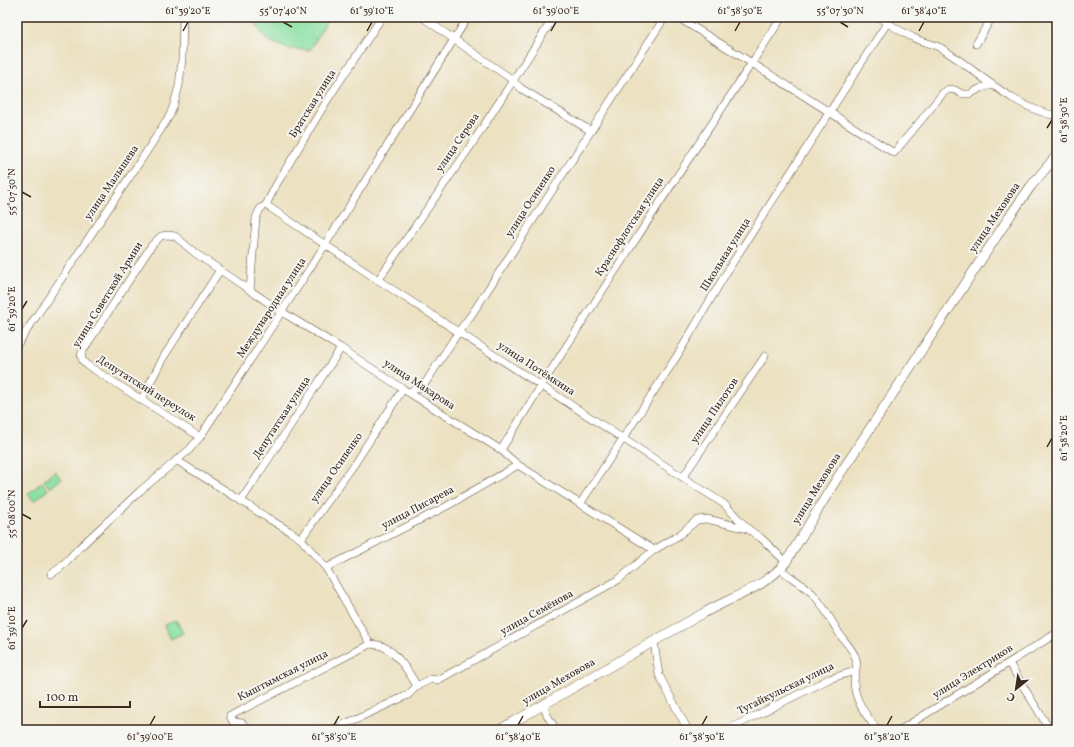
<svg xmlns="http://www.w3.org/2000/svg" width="1074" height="747" font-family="Vollkorn,serif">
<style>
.green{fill:#89e0a3;stroke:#628560}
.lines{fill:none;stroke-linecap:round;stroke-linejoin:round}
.minor-casing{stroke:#564536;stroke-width:8}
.tertiary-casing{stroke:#564536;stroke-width:10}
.minor{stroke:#fff;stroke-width:7}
.tertiary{stroke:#fff;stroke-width:9}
.ticks{fill:none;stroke:#3b2a1e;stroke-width:1.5}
.labels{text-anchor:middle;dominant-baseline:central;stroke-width:4;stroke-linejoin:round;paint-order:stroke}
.street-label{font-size:11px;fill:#3b2a1e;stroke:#f6f6f2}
.neatline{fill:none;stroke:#3b2a1e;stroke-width:1.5}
.ticks-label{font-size:10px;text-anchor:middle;fill:#3b2a1e}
</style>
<rect width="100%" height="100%" fill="#f6f6f2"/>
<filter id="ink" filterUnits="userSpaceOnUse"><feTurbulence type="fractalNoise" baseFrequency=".025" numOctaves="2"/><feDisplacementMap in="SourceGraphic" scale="8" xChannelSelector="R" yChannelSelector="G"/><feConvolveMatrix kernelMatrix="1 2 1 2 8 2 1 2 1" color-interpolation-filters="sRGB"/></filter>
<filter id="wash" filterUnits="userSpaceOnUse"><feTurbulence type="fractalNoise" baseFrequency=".012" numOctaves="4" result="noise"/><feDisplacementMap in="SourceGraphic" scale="16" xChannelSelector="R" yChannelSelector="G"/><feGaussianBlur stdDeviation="0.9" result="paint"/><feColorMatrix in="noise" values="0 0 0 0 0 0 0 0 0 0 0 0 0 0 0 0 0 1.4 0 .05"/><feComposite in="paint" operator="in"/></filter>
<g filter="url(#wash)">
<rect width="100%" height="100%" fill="#ece1c1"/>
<g class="green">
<polygon points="251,17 329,17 310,50 288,49 267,40"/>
<polygon points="55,471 61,479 50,488 44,480"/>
<polygon points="42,482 48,490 34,501 28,494"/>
<polygon points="176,620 183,633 171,639 164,626"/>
</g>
</g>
<g filter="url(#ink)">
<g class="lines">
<g class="minor-casing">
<g id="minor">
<polyline points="422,17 507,76 522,89 591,131"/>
<polyline points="677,17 752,63 894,153 927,113 943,93 949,89 955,90 962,94 970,94 981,88 992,85"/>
<path d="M 878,17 C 889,24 900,31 912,37 C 921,42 931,43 941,48 C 978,71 1013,108 1057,116"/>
<polyline points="976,44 992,17"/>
<polyline points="266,205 378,280 724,504 748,529 761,538 786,562"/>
<polyline points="378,280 470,147 554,17"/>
<polyline points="250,290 256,218 259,211 261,208 266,205 276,185 328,99 382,17"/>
<polyline points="17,345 145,154 170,115 174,104 179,86 182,59 183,17"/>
<polyline points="409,392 418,388 426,382 459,331 472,314 665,17"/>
<polyline points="141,400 163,358 220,270"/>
<path d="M 200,437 L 87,365 C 83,362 80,358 82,352 L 152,245 L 161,236 L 168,235 L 175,236 L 195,253 L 282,312 L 341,348 L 403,389 L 501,450 L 518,465 L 654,550"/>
<path d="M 501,450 C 591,304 688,161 782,17"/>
<polyline points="176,460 226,491 266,517 289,531 301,539 326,568 370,644"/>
<polyline points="683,477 765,356"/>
<polyline points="241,501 341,348"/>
<polyline points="580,504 677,356 731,265 891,17"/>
<polyline points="301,539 353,466 403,389"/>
<polyline points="326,568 447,506 518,465"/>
<path d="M 780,569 C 790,577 802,584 812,593 C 824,605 832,623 841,636 C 846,643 854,651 856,659 C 858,664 855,675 854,681 C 854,700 866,715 877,730"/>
<polyline points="51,574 60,568 79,548 140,491 189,450 200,437 325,245 468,17"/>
<polyline points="654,642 659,675 688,730"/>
<path d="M 370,644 C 373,645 376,644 379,645 C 395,649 409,672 417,686"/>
<polyline points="1009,663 1050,730"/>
<polyline points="543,705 547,715 556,730"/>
<polyline points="249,730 242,723 233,722 230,716 370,644"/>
<polyline points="332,730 408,695 417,686 431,679 438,680 618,580 654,550 678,536 697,520 707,519 748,529"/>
<polyline points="727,730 829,679 855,671"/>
<polyline points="900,730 1057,633"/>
</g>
</g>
<g class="tertiary-casing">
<path id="tertiary" d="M 499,730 C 567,692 634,652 702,614 C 731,597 765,588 786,562 L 836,480 L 1012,213 L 1031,186 L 1057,155"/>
</g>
<use href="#minor" class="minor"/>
<use href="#tertiary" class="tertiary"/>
</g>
</g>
<path class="ticks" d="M 283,22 L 292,27M 840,22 L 848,27M 183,31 L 188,22M 367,31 L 372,22M 551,31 L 556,22M 735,31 L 740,22M 919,31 L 924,22M 1047,128 L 1052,120M 22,192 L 31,197M 22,309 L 27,301M 1047,447 L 1052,438M 22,514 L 31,519M 22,628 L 27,620M 150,725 L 155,716M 334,725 L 339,716M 518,725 L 523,716M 702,725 L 707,716M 887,725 L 892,716"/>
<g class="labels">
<g class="street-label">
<text transform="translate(313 104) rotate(-58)">Братская улица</text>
<text transform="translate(458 143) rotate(-56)">улица Серова</text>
<text transform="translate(112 183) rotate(-56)">улица Малышева</text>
<text transform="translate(531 202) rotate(-57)">улица Осипенко</text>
<text transform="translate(995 218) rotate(-56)">улица Меховова</text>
<text transform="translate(630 227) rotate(-57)">Краснофлотская улица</text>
<text transform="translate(726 255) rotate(-58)">Школьная улица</text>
<text transform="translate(108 295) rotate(-58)">улица Советской Армии</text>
<text transform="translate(272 308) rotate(-57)">Международная улица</text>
<text transform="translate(536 369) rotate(33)">улица Потёмкина</text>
<text transform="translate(419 385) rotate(33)">улица Макарова</text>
<text transform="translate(146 389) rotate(32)">Депутатский переулок</text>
<text transform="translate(715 411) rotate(-56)">улица Пилотов</text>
<text transform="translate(282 418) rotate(-57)">Депутатская улица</text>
<text transform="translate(337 468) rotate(-55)">улица Осипенко</text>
<text transform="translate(817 489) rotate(-58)">улица Меховова</text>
<text transform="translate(418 508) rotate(-28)">улица Писарева</text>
<text transform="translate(537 613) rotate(-29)">улица Семёнова</text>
<text transform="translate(973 672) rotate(-32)">улица Электриков</text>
<text transform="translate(283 676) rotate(-27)">Кыштымская улица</text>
<text transform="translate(559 682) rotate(-30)">улица Меховова</text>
<text transform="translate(786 689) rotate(-26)">Тугайкульская улица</text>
</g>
</g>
<rect width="1074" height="747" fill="none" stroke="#f6f6f2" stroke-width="44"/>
<g transform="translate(1016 689) rotate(210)" stroke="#f6f6f2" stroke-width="3" paint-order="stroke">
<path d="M0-3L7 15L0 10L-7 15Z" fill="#3b2a1e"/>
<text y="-6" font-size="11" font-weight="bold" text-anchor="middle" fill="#3b2a1e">С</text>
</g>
<path d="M40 701v6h90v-6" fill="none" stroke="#3b2a1e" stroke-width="2"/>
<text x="46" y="701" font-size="12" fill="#3b2a1e" stroke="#f6f6f2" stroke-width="3" paint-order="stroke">100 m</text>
<rect x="22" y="22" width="1030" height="703" class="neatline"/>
<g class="ticks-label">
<text x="188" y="14">61°39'20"E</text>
<text x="283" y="14">55°07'40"N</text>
<text x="372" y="14">61°39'10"E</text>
<text x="556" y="14">61°39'00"E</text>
<text x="740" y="14">61°38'50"E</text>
<text x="840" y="14">55°07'30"N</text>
<text x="924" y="14">61°38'40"E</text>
<text transform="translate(1063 120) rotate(-90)" y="4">61°38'30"E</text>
<text transform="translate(11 192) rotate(-90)" y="4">55°07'50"N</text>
<text transform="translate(11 309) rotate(-90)" y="4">61°39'20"E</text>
<text transform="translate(1063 438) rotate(-90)" y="4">61°38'20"E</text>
<text transform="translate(11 514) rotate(-90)" y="4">55°08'00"N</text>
<text transform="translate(11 628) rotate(-90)" y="4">61°39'10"E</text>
<text x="150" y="740">61°39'00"E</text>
<text x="334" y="740">61°38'50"E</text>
<text x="518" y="740">61°38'40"E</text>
<text x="702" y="740">61°38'30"E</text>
<text x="887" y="740">61°38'20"E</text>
</g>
</svg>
